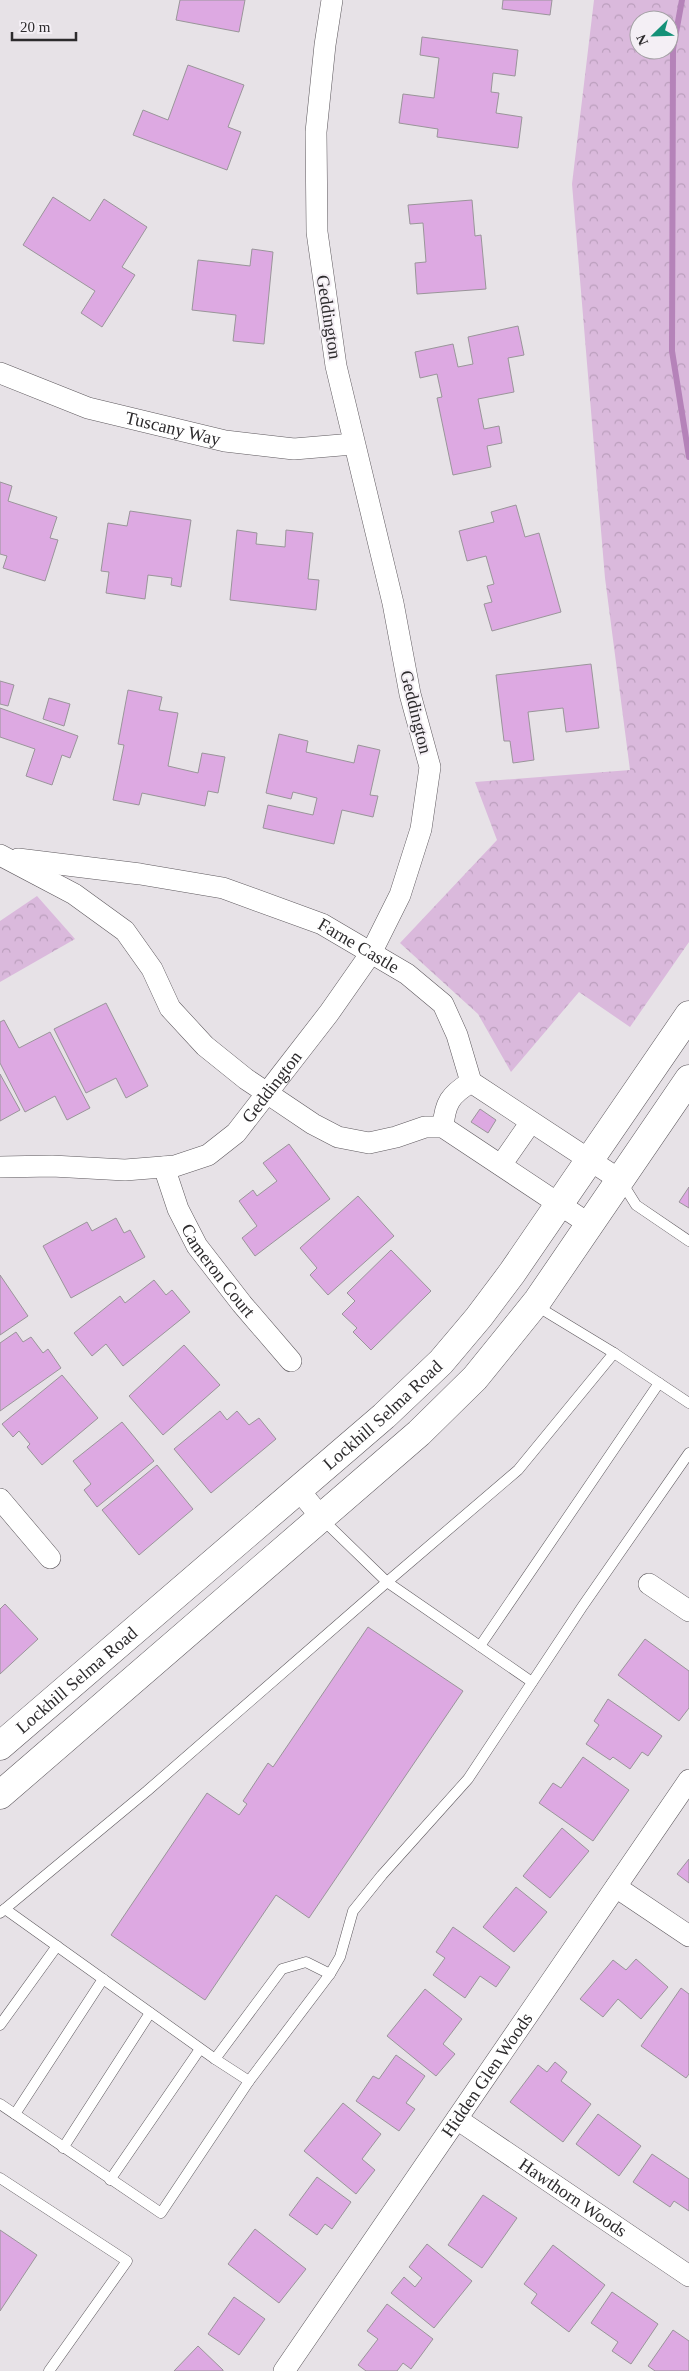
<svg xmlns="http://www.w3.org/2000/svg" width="689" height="2371" font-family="'Times New Roman',serif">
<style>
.forest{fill:url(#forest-crowns);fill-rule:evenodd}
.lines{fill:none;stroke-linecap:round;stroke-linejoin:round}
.stream{stroke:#b583b9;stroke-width:6}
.building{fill:#dda9e2;stroke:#9a959a}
.service-casing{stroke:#5e595e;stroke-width:11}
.minor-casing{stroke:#5e595e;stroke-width:22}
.secondary-casing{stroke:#5e595e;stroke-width:29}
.service{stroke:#fff;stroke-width:10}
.minor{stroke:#fff;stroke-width:21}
.secondary{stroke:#fff;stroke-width:28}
.labels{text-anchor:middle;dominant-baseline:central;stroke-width:4;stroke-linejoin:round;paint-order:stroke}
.street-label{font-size:18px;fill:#2d2b2d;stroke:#f4eff5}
</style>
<defs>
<pattern id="forest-crowns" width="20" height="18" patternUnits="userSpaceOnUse" patternTransform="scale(1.25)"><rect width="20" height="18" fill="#dab9dc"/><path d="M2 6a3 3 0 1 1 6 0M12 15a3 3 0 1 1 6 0" fill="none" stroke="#bb9fbd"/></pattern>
</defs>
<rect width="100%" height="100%" fill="#e7e2e7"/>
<g class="forest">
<path d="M 594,0 L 689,0 L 689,942 L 630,1027 L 579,992 L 511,1072 L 478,1014 L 400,943 L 497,840 L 475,782 L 630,770 L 605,578 L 572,184 ZM 639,20 L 669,20 L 669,50 L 639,50 Z"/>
<polygon points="37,896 75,939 0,982 0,921"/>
</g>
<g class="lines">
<polyline class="stream" points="682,0 673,49 672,351 689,457"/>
</g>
<g class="building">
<polygon points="180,0 245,0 239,32 176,20"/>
<polygon points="503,0 552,0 550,15 502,9"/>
<polygon points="422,37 518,50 515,76 493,73 491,92 499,93 496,113 522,117 518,148 437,137 438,129 399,123 403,94 434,98 439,58 420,55"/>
<polygon points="188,65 244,85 228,127 241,132 227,170 133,135 143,110 168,120"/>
<polygon points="53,197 90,221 104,199 147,227 122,267 135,275 102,327 81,313 95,291 23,245"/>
<polygon points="472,200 475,236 481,235 486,289 417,294 415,263 426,262 423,223 410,224 408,205"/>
<polygon points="252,249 273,252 264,344 233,341 236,315 192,310 198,260 250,266"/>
<polygon points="518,326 524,355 508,358 514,392 478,399 484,429 499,426 502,443 487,446 491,467 453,475 437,398 442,397 437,374 420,378 415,352 453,344 458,367 473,364 468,337"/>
<polygon points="0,482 12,486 8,501 57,517 50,538 58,540 45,581 3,568 7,556 0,554"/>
<polygon points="516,505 525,537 539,533 561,612 492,631 484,604 492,602 487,586 494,584 486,556 467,561 459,531 494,522 491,512"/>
<polygon points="130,511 191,520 181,587 171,585 172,578 148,575 145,599 106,593 109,572 101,571 108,523 127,526"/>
<polygon points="237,530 257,533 256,544 285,547 286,530 313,533 308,579 319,580 316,610 230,600"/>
<polygon points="591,664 599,728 566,732 563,708 528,712 534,760 513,763 510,741 504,741 496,675"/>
<polygon points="0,681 14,685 8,706 0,704"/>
<polygon points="128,690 162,697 159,710 178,713 168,766 198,773 202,753 225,757 218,793 208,791 205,806 142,793 139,805 113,800 124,745 118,744"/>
<polygon points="49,698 70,704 64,726 43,719"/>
<polygon points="0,708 78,736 70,758 62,755 52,785 26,776 35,749 0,737"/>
<polygon points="279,734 308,741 306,752 354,763 358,745 380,750 370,795 378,796 373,817 342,810 334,844 263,828 268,805 313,815 317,798 293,792 291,799 266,793"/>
<polygon points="106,1003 148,1086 126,1098 116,1078 86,1093 54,1029"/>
<polygon points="4,1020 19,1048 50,1032 90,1108 67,1120 55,1096 25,1112 0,1063 0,1022"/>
<polygon points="0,1074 20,1110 0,1121"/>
<polygon points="480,1109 496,1120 488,1133 471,1122"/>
<polygon points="289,1144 330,1199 255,1256 242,1238 257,1226 239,1201 253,1190 257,1196 277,1181 263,1163"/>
<polygon points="689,1187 689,1208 679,1202"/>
<polygon points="358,1196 394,1236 328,1295 310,1275 317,1268 300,1248"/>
<polygon points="116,1218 124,1233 130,1230 145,1257 71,1298 43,1246 87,1222 92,1231"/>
<polygon points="391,1250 431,1291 371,1350 353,1332 357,1328 342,1314 355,1301 347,1293"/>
<polygon points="0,1275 28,1316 0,1335"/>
<polygon points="154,1280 166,1295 172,1290 190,1312 123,1366 106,1344 92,1356 74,1333 120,1296 125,1303"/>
<polygon points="16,1332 23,1342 31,1337 43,1353 48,1349 61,1368 0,1411 0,1343"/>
<polygon points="184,1345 220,1385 163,1435 129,1396"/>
<polygon points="62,1375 98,1418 42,1465 27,1447 30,1444 19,1431 13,1437 2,1424"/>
<polygon points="220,1411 227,1420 237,1411 249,1425 259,1418 276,1439 211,1493 174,1449"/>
<polygon points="122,1422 154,1461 97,1507 84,1490 91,1484 73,1461"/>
<polygon points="157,1465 193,1509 139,1555 102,1510"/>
<polygon points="5,1604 38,1639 0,1674 0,1609"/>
<polygon points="368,1627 463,1691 309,1918 276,1895 205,2000 111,1935 207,1793 239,1815 247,1804 243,1801 268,1763 273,1767"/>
<polygon points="645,1639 689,1671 689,1708 679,1721 618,1675"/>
<polygon points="608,1699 662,1736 648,1756 642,1752 630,1769 613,1757 610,1760 586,1744 599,1725 594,1721"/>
<polygon points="583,1757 629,1790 593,1841 539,1803 553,1783 561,1788"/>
<polygon points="562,1828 589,1851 550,1898 523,1876"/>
<polygon points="689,1859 689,1883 677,1874"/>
<polygon points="516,1887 547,1912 514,1952 483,1927"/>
<polygon points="453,1927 510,1967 496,1987 480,1976 465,1998 433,1975 445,1958 436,1952"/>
<polygon points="636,1959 668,1987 641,2019 618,1999 603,2017 580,1999 613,1960 626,1970"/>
<polygon points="681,1988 689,1994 689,2074 686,2078 641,2046"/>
<polygon points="425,1989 462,2019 443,2044 455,2054 436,2076 387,2036"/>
<polygon points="396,2055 425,2076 406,2103 415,2109 399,2131 356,2101 373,2076 379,2079"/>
<polygon points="555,2062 567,2072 561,2081 591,2104 563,2142 510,2102 538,2065 547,2072"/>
<polygon points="343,2103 381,2134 362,2159 375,2170 356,2194 304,2151"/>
<polygon points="598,2114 641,2146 619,2176 576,2144"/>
<polygon points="652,2154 689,2179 689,2211 674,2201 670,2207 633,2182"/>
<polygon points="317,2177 351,2202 332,2229 325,2224 317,2235 289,2215"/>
<polygon points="483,2195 517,2218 482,2268 448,2245"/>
<polygon points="255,2229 306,2269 279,2303 228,2264"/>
<polygon points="0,2230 37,2255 0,2311"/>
<polygon points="427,2244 472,2281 434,2328 391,2293 404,2277 415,2287 422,2278 409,2267"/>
<polygon points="553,2245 605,2285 569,2332 531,2303 537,2294 524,2284"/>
<polygon points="612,2292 658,2324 631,2364 612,2351 618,2342 591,2323"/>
<polygon points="234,2297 265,2319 239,2355 208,2334"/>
<polygon points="387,2304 433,2339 411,2369 403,2363 397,2371 366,2371 358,2365 378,2339 367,2331"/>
<polygon points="673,2330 689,2341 689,2371 655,2371 648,2366"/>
<polygon points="198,2346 223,2370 223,2371 174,2371"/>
</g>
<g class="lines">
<g class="service-casing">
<g id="service">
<polyline points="621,1181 636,1205 689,1241"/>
<polyline points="614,1353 689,1403"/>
<polyline points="480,1646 659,1383"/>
<polyline points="532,1682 387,1582 518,1470 614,1353 535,1305"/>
<polyline points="5,1909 215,2059 249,2081"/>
<polyline points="0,1913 147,1791 387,1582 321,1518"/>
<polyline points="0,2025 57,1946"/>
<polyline points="215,2059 282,1969 306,1962 330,1974"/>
<polyline points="0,2104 161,2213 249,2081 330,1974 340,1957 353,1911 382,1875 468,1779 582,1607 689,1453"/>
<polyline points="15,2114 103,1979"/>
<polyline points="63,2148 150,2013"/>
<polyline points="0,2178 127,2261 49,2371"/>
<polyline points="110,2180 200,2049"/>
</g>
</g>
<g class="minor-casing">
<g id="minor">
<path id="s1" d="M 0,373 L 88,408 L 225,441 L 294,449 L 353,444"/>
<polyline points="0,855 74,894 125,931 152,969 170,1008 205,1046 246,1079 313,1124 338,1137 369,1143 396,1137 425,1127 443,1127 589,1224"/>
<path id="s2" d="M 18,859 L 140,874 L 223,888 L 322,924 L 407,974 L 443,1004 L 457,1035 L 471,1082 L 620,1180"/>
<path d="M 443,1127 C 445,1103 450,1095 471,1082"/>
<polyline points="501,1165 531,1122"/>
<path id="s3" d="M 0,1167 L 52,1166 L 125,1170 L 175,1166 L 208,1155 L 236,1133 L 329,1013 L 371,953 L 400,895 L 421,829 L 430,767 L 410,694 L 393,603 L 336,366 L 317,232 L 316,132 L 325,45 L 332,0"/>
<path id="s4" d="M 164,1167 L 178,1209 L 197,1246 L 242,1304 L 291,1361"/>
<polyline points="298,1489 321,1517"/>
<polyline points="0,1499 50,1558"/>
<polyline points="649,1584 689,1611"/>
<polyline points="616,1887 689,1936"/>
<path id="s5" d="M 457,2119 L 689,2276"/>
<path id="s6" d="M 284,2371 L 689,1780"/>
</g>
</g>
<g class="secondary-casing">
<g id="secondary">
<path id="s7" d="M 0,1746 L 384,1416 L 441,1362 L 479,1317 L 512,1273 L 689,1015"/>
<polyline points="0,1795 419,1433 475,1378 509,1336 538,1300 689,1079"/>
</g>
</g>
<use href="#service" class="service"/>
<use href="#minor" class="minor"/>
<use href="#secondary" class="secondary"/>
</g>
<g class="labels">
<g class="street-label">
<text transform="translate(329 317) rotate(81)">Geddington</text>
<text stroke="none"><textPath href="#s1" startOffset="182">Tuscany Way</textPath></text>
<text transform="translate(416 712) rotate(76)">Geddington</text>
<text stroke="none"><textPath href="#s2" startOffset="355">Farne Castle</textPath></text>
<text stroke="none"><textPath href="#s3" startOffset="304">Geddington</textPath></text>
<text stroke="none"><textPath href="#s4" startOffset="118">Cameron Court</textPath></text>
<text stroke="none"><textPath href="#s7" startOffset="506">Lockhill Selma Road</textPath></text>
<text stroke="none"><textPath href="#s7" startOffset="101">Lockhill Selma Road</textPath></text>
<text stroke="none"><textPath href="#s6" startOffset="359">Hidden Glen Woods</textPath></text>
<text stroke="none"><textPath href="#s5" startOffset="140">Hawthorn Woods</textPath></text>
</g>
</g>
<g transform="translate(654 35) rotate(247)"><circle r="24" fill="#f4eff5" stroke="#a4a1a5"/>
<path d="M0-4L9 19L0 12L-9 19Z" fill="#149178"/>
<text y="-8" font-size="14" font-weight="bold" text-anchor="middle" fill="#2d2b2d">N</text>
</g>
<path d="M12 32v8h64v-8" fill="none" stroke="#2d2b2d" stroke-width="2.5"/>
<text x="20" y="32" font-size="15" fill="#2d2b2d" stroke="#f4eff5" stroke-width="4" paint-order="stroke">20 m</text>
</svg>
